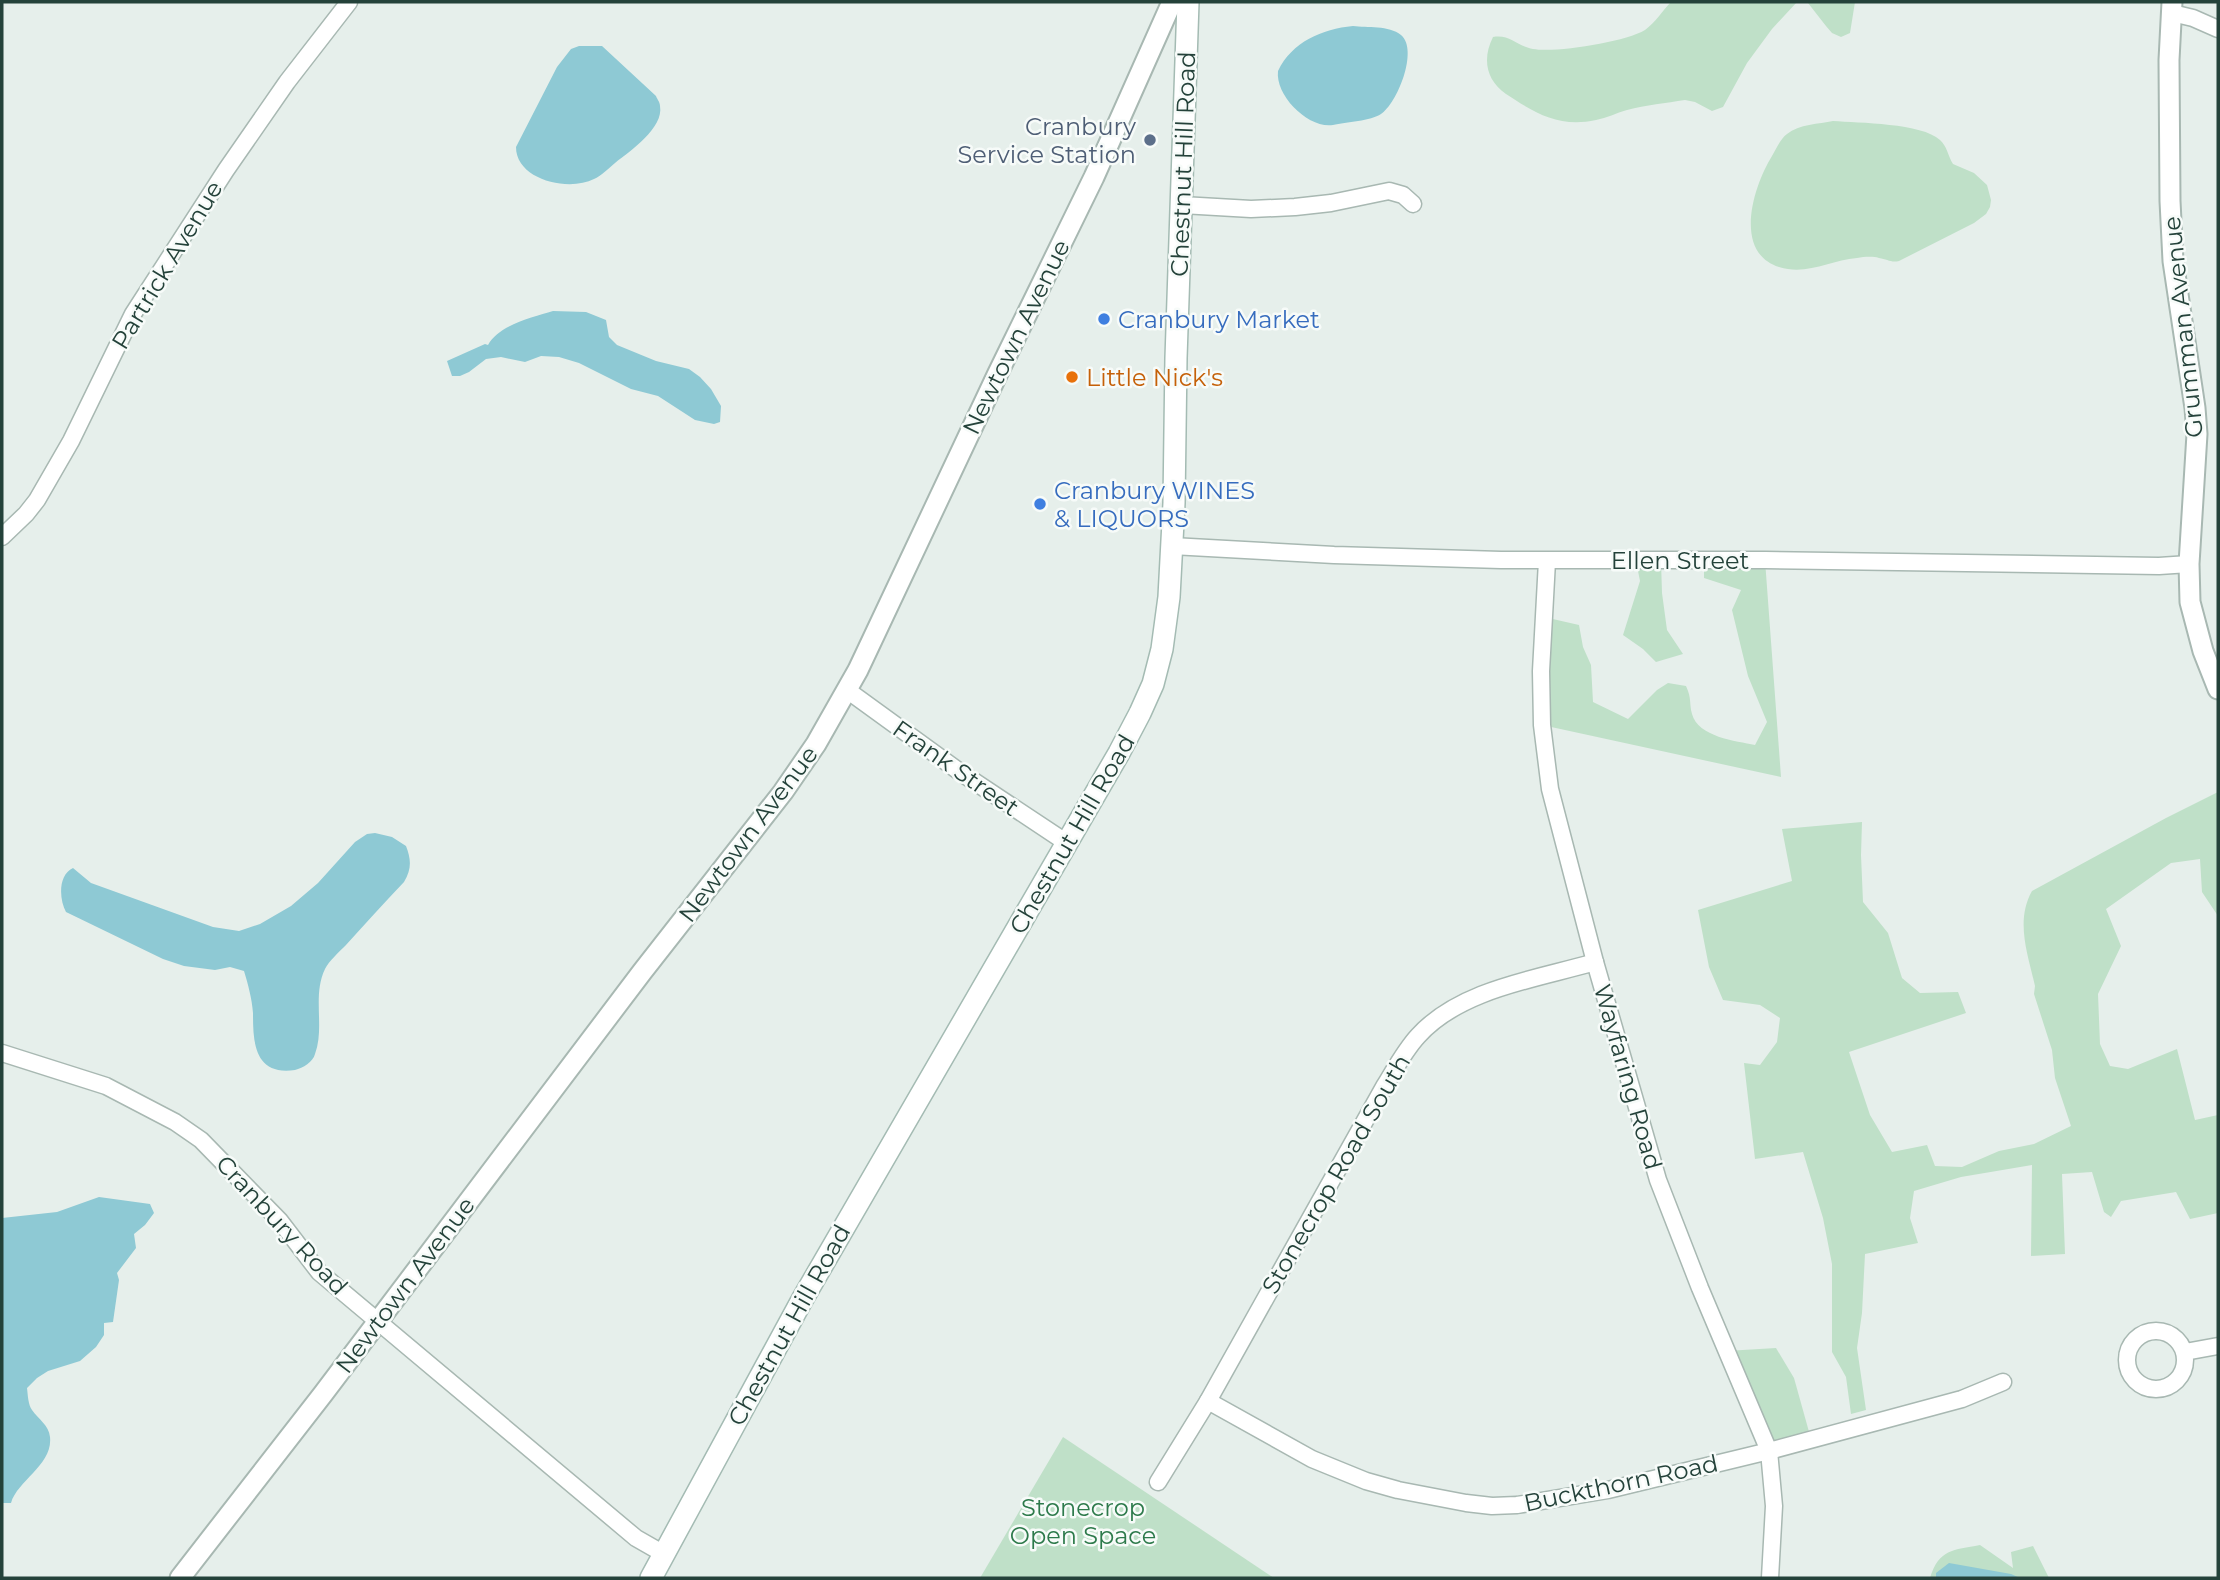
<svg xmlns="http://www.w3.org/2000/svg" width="2220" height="1580" font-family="Montserrat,sans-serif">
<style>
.green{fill:#bfe0c8}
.water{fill:#8ec9d4}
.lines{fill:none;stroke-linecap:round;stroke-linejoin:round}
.minor-casing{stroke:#a8b8b2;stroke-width:19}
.tertiary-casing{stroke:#a8b8b2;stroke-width:23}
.secondary-casing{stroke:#a4bbb3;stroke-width:24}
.minor{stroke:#fff;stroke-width:16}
.tertiary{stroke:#fff;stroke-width:19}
.secondary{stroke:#fff;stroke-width:21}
.service-dot{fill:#5c6f8a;stroke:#f7fbf9;stroke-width:2.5}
.shop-dot{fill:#3f7fe0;stroke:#f7fbf9;stroke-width:2.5}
.food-dot{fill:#e8710a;stroke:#f7fbf9;stroke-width:2.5}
.labels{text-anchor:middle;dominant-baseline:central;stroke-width:5;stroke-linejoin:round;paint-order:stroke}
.service-label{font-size:24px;fill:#4e5e75;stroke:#f7fbf9;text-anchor:end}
.street-label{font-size:24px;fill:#24423a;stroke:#f7fbf9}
.shop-label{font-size:24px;fill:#366cbe;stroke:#f7fbf9;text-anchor:start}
.food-label{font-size:24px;fill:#c56008;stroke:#f7fbf9;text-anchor:start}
.park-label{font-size:24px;fill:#2d7a4b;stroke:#f7fbf9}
</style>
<rect width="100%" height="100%" fill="#e6efeb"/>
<g class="green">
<path d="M 1671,2 L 1797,2 L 1772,29 L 1747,63 L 1723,107 L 1712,111 L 1695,102 L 1685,100 C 1666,103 1646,105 1627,110 C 1616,113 1607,118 1596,120 C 1559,128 1535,113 1506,94 C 1486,80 1482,59 1493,37 C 1510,34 1516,46 1533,49 C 1556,53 1625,42 1645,30 C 1655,23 1663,10 1671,2 Z"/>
<polygon points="1803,2 1855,2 1850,33 1841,37 1832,33 1826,26 1808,3"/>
<path d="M 1833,121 C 1859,123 1922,123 1940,140 C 1947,146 1948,156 1953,164 L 1974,173 L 1987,185 L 1991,200 L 1990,207 L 1986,214 L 1974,223 L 1899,261 C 1891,263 1887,259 1879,258 C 1872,256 1864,257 1857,258 C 1830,260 1807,276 1779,267 C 1732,252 1754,185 1772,156 C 1776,149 1781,138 1787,134 C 1799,124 1819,124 1833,121 Z"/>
<path d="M 1704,560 L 1765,560 L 1781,777 L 1542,725 L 1544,617 L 1579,625 L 1583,647 L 1591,665 L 1593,702 L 1628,719 L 1657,690 L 1668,683 L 1686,686 C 1692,699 1689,703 1692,714 C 1698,737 1736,741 1755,745 L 1767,722 L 1748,676 L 1732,610 L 1741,590 L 1704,578 Z"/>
<polygon points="1636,561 1661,561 1662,593 1667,630 1683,654 1656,662 1643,649 1623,635 1640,581"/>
<path d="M 2218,792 L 2218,916 L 2202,892 L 2200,859 L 2171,863 L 2106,909 L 2121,946 L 2098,994 L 2100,1044 L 2110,1066 L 2128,1069 L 2177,1049 L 2195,1120 L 2218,1115 L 2218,1213 L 2190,1219 L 2176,1192 L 2121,1201 L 2111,1217 L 2104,1212 L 2092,1172 L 2062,1174 L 2065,1254 L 2031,1256 L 2032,1165 L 1961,1177 L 1914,1191 L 1910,1218 L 1918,1243 L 1865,1254 L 1862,1313 L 1857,1348 L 1866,1410 L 1851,1414 L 1846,1377 L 1832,1352 L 1832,1264 L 1823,1218 L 1803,1152 L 1755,1159 L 1744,1063 L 1760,1065 L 1777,1042 L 1780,1018 L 1760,1005 L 1723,1000 L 1709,967 L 1698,910 L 1792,881 L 1782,829 L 1862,822 L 1861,855 L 1863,902 L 1888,933 L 1902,978 L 1920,993 L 1958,992 L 1966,1013 L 1849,1052 L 1870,1115 L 1892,1152 L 1927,1145 L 1935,1166 L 1962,1167 L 1999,1151 L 2034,1144 L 2071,1126 L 2055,1078 L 2052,1050 L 2034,994 L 2035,986 C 2028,955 2015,921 2032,891 L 2166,818 Z"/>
<polygon points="1776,1348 1794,1378 1811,1439 1769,1451 1726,1351"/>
<polygon points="1063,1437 1274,1578 980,1578"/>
<path d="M 1980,1545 L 2013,1568 L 2011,1552 L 2033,1546 L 2049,1578 L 1930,1578 C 1939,1549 1953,1550 1980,1545 Z"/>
</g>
<g class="water">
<path d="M 1353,26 C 1367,28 1389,25 1401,35 C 1419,50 1397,104 1381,114 C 1371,121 1346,122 1333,125 C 1309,129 1275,96 1278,71 C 1292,42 1322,29 1353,26 Z"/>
<path d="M 579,46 L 602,46 L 656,96 C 657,99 660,102 660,106 C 664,128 630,151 615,163 C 609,168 601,176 594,179 C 569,192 516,180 516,147 L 557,67 L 571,49 Z"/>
<path d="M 553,311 L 586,312 L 606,320 L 609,337 L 617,345 L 656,361 L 689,369 L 700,377 L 711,389 L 721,406 L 720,422 L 714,424 L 695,420 L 658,396 L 631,389 L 579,363 L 559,357 L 541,356 L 525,362 L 501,357 L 486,359 L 469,372 L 460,376 L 452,376 L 447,361 L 485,344 L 488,345 C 499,325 533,317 553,311 Z"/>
<path d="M 375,833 L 392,837 L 406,846 C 411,859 412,869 404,882 C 384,903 365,924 346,945 C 339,952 329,961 325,969 C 312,996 325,1027 315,1054 C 313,1062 303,1068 295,1070 C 254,1076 253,1042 253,1013 C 252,999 248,984 244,971 L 230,967 L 215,970 L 184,966 L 163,959 L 66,912 C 59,899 58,875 73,868 L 91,883 L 213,927 L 239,931 L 260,924 L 291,906 L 318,883 L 355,842 L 367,834 Z"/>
<path d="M 99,1197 L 150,1204 L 154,1213 L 145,1225 L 134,1234 L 136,1248 L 117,1273 L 119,1280 L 113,1322 L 104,1323 L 104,1335 L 96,1347 L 80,1361 L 48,1371 L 37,1378 L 27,1388 C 28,1396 28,1404 32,1410 C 38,1419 49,1425 50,1437 C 53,1465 18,1480 11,1503 L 2,1503 L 2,1218 L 57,1212 Z"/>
<polygon points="1949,1563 2011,1574 2020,1578 1936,1578 1936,1573"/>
</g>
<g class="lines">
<g class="minor-casing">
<g id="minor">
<polyline points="2172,13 2193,18 2218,29"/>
<polyline points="1182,205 1251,209 1295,207 1331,203 1389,191 1403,195 1413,204"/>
<polyline points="2,537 26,514 37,500 71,441 133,314 226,170 287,82 349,2"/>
<polyline points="1172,546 1334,555 1501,560 1765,560 2159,566 2189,564"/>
<polyline points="1547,561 1541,671 1542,725 1550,789 1595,962 1658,1180 1700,1288 1769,1451 1774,1506 1770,1578"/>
<polyline points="847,690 960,772 1067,843"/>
<polyline points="2,1053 106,1086 175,1122 201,1140 280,1221 319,1272 636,1538 664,1554"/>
<circle cx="2156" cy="1360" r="29"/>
<polyline points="2185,1352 2218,1346"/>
<polyline points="1208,1401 1312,1459 1366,1481 1398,1490 1466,1503 1492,1506 1517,1505 1608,1490 1769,1451 1962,1399 2003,1382"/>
<path d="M 1158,1482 L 1208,1401 L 1385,1085 C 1395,1069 1405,1050 1418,1036 C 1460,989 1537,979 1595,962"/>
</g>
</g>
<g class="tertiary-casing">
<g id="tertiary">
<polyline points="2172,2 2169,60 2170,201 2173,261 2195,408 2197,434 2189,564 2190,602 2203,651 2218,689"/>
<polyline points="180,1578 323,1394 642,972 783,792 816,744 858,670 998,373 1094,177 1172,2"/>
</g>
</g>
<g class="secondary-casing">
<polyline id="secondary" points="651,1578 802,1300 1119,753 1140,713 1153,684 1162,649 1169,597 1174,503 1176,358 1188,2"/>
</g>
<use href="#minor" class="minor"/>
<use href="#tertiary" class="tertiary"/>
<use href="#secondary" class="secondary"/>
</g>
<circle class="service-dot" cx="1150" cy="140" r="7"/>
<g class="shop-dot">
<circle cx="1104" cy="319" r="7"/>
<circle cx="1040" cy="504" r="7"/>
</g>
<circle class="food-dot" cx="1072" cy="377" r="7"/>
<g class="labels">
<g class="service-label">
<text x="1136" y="126">Cranbury<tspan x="1136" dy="28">Service Station</tspan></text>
</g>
<g class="street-label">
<text transform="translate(1183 164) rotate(-88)">Chestnut Hill Road</text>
<text transform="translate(167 265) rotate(-59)">Partrick Avenue</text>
<text transform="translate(2183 327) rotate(-96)">Grumman Avenue</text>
<text transform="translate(1016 337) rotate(-64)">Newtown Avenue</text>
<text x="1680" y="560">Ellen Street</text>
<text transform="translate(956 768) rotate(35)">Frank Street</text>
<text transform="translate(748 834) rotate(-53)">Newtown Avenue</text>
<text transform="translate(1072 834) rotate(-60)">Chestnut Hill Road</text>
<text transform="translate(1628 1077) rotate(74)">Wayfaring Road</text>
<text transform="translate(1336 1174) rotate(-60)">Stonecrop Road South</text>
<text transform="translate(282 1225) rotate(47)">Cranbury Road</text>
<text transform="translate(405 1285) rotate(-53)">Newtown Avenue</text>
<text transform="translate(789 1325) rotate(-61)">Chestnut Hill Road</text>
<text transform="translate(1621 1483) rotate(-12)">Buckthorn Road</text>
</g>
<g class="shop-label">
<text x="1118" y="319">Cranbury Market</text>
<text x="1054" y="490">Cranbury WINES<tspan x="1054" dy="28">&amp; LIQUORS</tspan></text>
</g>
<g class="food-label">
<text x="1086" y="377">Little Nick's</text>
</g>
<g class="park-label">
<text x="1083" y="1507">Stonecrop<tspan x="1083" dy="28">Open Space</tspan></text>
</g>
</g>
<rect width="2220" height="1580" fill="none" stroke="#24423a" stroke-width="7"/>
</svg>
